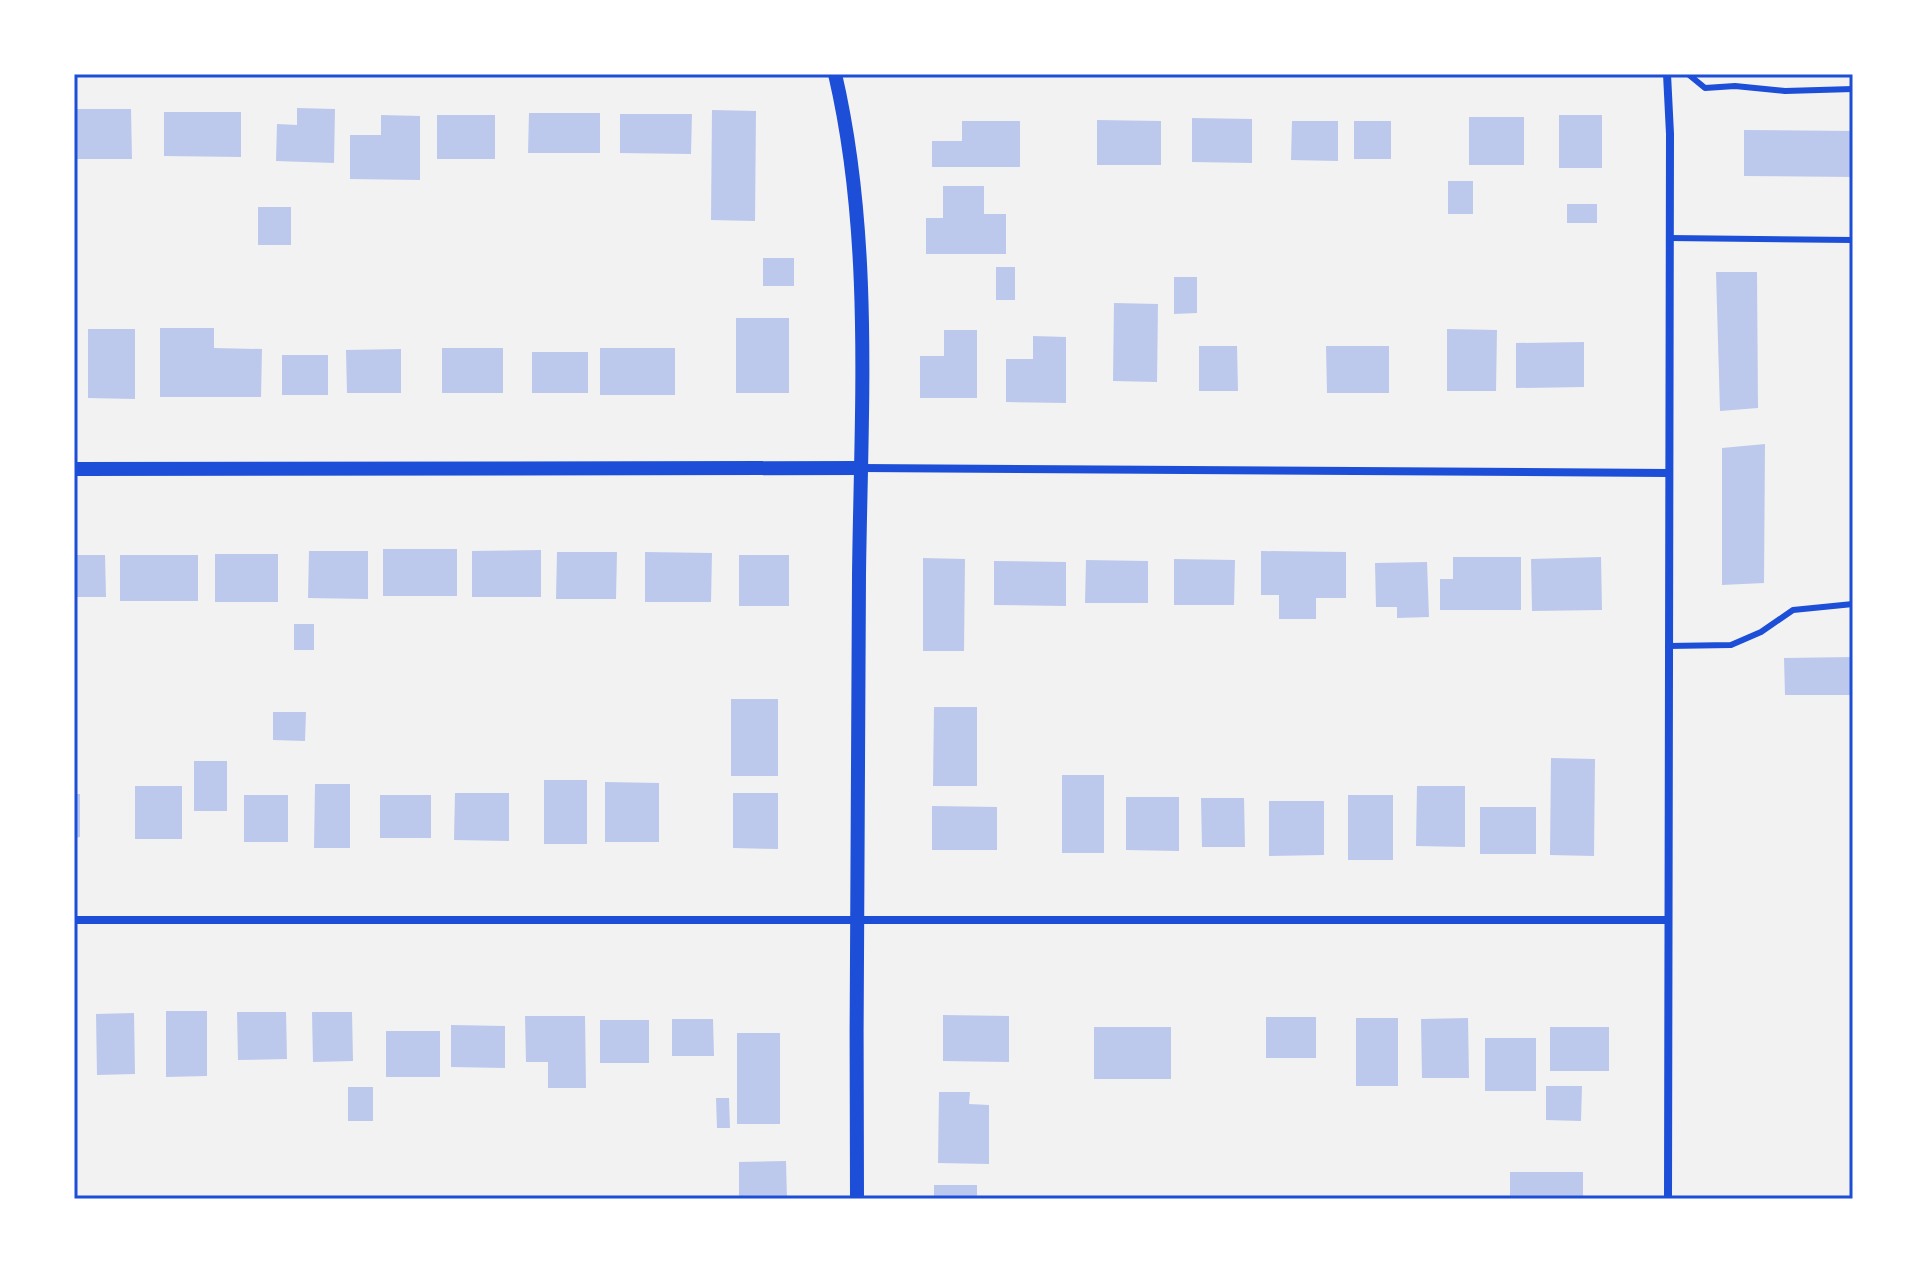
<svg xmlns="http://www.w3.org/2000/svg" width="1927" height="1273" font-family="'Fira Sans Condensed',sans-serif">
<style>
.building{fill:#bdc9ec}
.lines{fill:none;stroke-linecap:round;stroke-linejoin:round}
.service{stroke:#1d4ed8;stroke-width:6}
.minor{stroke:#1d4ed8;stroke-width:8}
.tertiary{stroke:#1d4ed8;stroke-width:14}
.neatline{fill:none;stroke:#1d4ed8;stroke-width:3}
</style>
<rect width="100%" height="100%" fill="#f2f2f2"/>
<g class="building">
<polygon points="297,108 335,109 334,163 276,161 277,124 297,125"/>
<polygon points="75,109 131,109 132,159 76,159"/>
<polygon points="712,110 756,111 755,221 711,220"/>
<polygon points="164,112 241,112 241,157 164,156"/>
<polygon points="529,113 600,113 600,153 528,153"/>
<polygon points="620,114 692,114 691,154 620,153"/>
<polygon points="381,115 420,116 420,180 350,179 350,135 381,135"/>
<rect x="437" y="115" width="58" height="44"/>
<rect x="1559" y="115" width="43" height="53"/>
<rect x="1469" y="117" width="55" height="48"/>
<polygon points="1192,118 1252,119 1252,163 1192,162"/>
<polygon points="1097,120 1161,121 1161,165 1097,165"/>
<polygon points="962,121 1020,121 1020,167 932,167 932,141 962,141"/>
<polygon points="1292,121 1338,121 1338,161 1291,160"/>
<rect x="1354" y="121" width="37" height="38"/>
<polygon points="1744,130 1853,131 1853,177 1744,176"/>
<rect x="1448" y="181" width="25" height="33"/>
<polygon points="943,186 984,186 984,214 1006,214 1006,254 926,254 926,218 943,218"/>
<rect x="1567" y="204" width="30" height="19"/>
<rect x="258" y="207" width="33" height="38"/>
<rect x="763" y="258" width="31" height="28"/>
<rect x="996" y="267" width="19" height="33"/>
<polygon points="1716,272 1757,272 1758,408 1720,411"/>
<polygon points="1174,277 1197,277 1197,313 1174,314"/>
<polygon points="1114,303 1158,304 1157,382 1113,381"/>
<rect x="736" y="318" width="53" height="75"/>
<polygon points="160,328 214,328 214,348 262,349 261,397 160,397"/>
<polygon points="88,329 135,329 135,399 88,398"/>
<polygon points="1447,329 1497,330 1496,391 1447,391"/>
<polygon points="944,330 977,330 977,398 920,398 920,356 944,356"/>
<polygon points="1033,336 1066,337 1066,403 1006,402 1006,359 1033,359"/>
<polygon points="1584,342 1584,387 1516,388 1516,343"/>
<polygon points="1199,346 1237,346 1238,391 1199,391"/>
<polygon points="1326,346 1389,346 1389,393 1327,393"/>
<rect x="442" y="348" width="61" height="45"/>
<rect x="600" y="348" width="75" height="47"/>
<polygon points="401,349 401,393 347,393 346,350"/>
<rect x="532" y="352" width="56" height="41"/>
<rect x="282" y="355" width="46" height="40"/>
<polygon points="1765,444 1764,583 1722,585 1722,448"/>
<rect x="1850" y="523" width="3" height="63"/>
<rect x="383" y="549" width="74" height="47"/>
<polygon points="541,550 541,597 472,597 472,551"/>
<polygon points="309,551 368,551 368,599 308,598"/>
<polygon points="1261,551 1346,552 1346,598 1316,598 1316,619 1279,619 1279,595 1261,595"/>
<polygon points="557,552 617,552 616,599 556,599"/>
<polygon points="645,552 712,553 711,602 645,602"/>
<rect x="215" y="554" width="63" height="48"/>
<polygon points="74,555 105,555 106,597 74,597"/>
<rect x="120" y="555" width="78" height="46"/>
<rect x="739" y="555" width="50" height="51"/>
<polygon points="1453,557 1521,557 1521,610 1440,610 1440,579 1453,579"/>
<polygon points="1601,557 1602,610 1532,611 1531,559"/>
<polygon points="923,558 965,559 964,651 923,651"/>
<polygon points="1174,559 1235,560 1234,605 1174,605"/>
<polygon points="1086,560 1148,561 1148,603 1085,603"/>
<polygon points="994,561 1066,562 1066,606 994,605"/>
<polygon points="1427,562 1429,617 1397,618 1397,607 1376,607 1375,563"/>
<rect x="294" y="624" width="20" height="26"/>
<polygon points="1853,657 1853,695 1785,695 1784,658"/>
<rect x="731" y="699" width="47" height="77"/>
<polygon points="934,707 977,707 977,786 933,786"/>
<polygon points="273,712 306,712 305,741 273,740"/>
<polygon points="1551,758 1595,759 1594,856 1550,855"/>
<rect x="194" y="761" width="33" height="50"/>
<rect x="1062" y="775" width="42" height="78"/>
<rect x="544" y="780" width="43" height="64"/>
<polygon points="605,782 659,783 659,842 605,842"/>
<polygon points="315,784 350,784 350,848 314,848"/>
<rect x="135" y="786" width="47" height="53"/>
<polygon points="1417,786 1465,786 1465,847 1416,846"/>
<polygon points="455,793 509,793 509,841 454,840"/>
<polygon points="733,793 778,793 778,849 733,848"/>
<polygon points="74,794 80,794 80,837 74,838"/>
<rect x="244" y="795" width="44" height="47"/>
<rect x="380" y="795" width="51" height="43"/>
<rect x="1348" y="795" width="45" height="65"/>
<polygon points="1126,797 1179,797 1179,851 1126,850"/>
<polygon points="1201,798 1244,798 1245,847 1202,847"/>
<polygon points="1269,801 1324,801 1324,855 1269,856"/>
<polygon points="932,806 997,807 997,850 932,850"/>
<rect x="1480" y="807" width="56" height="47"/>
<polygon points="166,1011 207,1011 207,1076 166,1077"/>
<polygon points="237,1012 286,1012 287,1059 238,1060"/>
<polygon points="312,1012 352,1012 353,1061 313,1062"/>
<polygon points="134,1013 135,1074 97,1075 96,1014"/>
<polygon points="943,1015 1009,1016 1009,1062 943,1061"/>
<polygon points="525,1016 585,1016 586,1088 548,1088 548,1062 526,1062"/>
<rect x="1266" y="1017" width="50" height="41"/>
<rect x="1356" y="1018" width="42" height="68"/>
<polygon points="1468,1018 1469,1078 1422,1078 1421,1019"/>
<polygon points="672,1019 713,1019 714,1056 672,1056"/>
<rect x="600" y="1020" width="49" height="43"/>
<polygon points="451,1025 505,1026 505,1068 451,1067"/>
<rect x="1094" y="1027" width="77" height="52"/>
<rect x="1550" y="1027" width="59" height="44"/>
<rect x="386" y="1031" width="54" height="46"/>
<rect x="737" y="1033" width="43" height="91"/>
<rect x="1485" y="1038" width="51" height="53"/>
<polygon points="1546,1086 1582,1086 1581,1121 1546,1120"/>
<rect x="348" y="1087" width="25" height="34"/>
<polygon points="939,1092 970,1092 969,1104 989,1105 989,1164 938,1163"/>
<polygon points="716,1098 729,1098 730,1128 717,1128"/>
<polygon points="786,1161 787,1199 739,1199 739,1162"/>
<rect x="1510" y="1172" width="73" height="27"/>
<rect x="934" y="1185" width="43" height="14"/>
</g>
<g class="lines">
<g class="service">
<polyline points="1688,74 1705,88 1735,86 1785,91 1853,89"/>
<polyline points="1669,238 1853,240"/>
<polyline points="1668,646 1731,645 1761,632 1793,610 1853,604"/>
</g>
<g class="minor">
<polyline points="1667,74 1670,134 1668,1199"/>
<polyline points="861,468 1668,473"/>
<polyline points="74,920 1668,920"/>
</g>
<g class="tertiary">
<path d="M 835,74 C 873,237 861,409 859,575 C 857,783 856,991 857,1199"/>
<polyline points="74,469 861,468"/>
</g>
</g>
<rect width="1927" height="1273" fill="none" stroke="#ffffff" stroke-width="152"/>
<rect x="76" y="76" width="1775" height="1121" class="neatline"/>
</svg>
